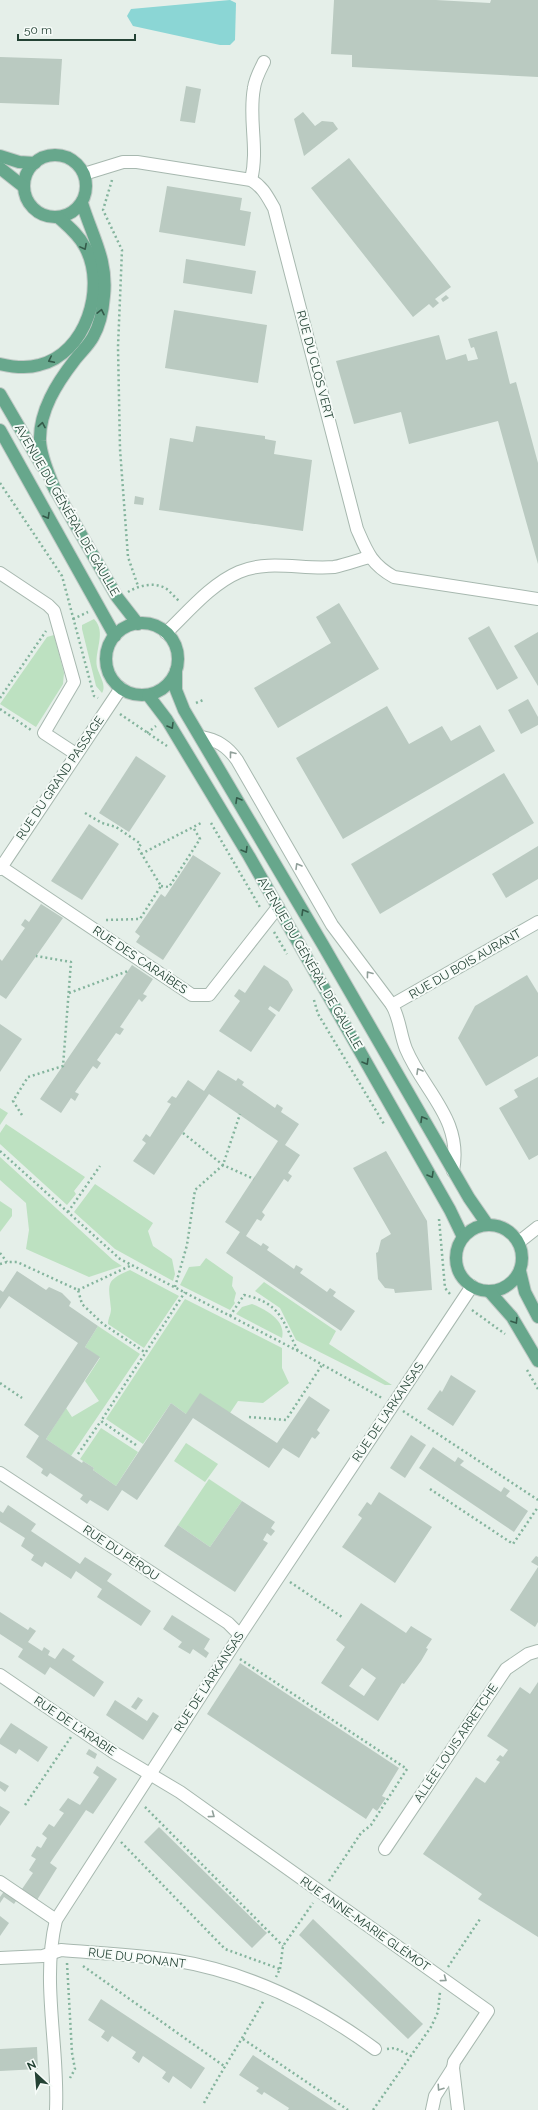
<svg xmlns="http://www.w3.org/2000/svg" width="538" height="2110" font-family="Raleway,sans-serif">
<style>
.green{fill:#bde1c1}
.water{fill:#8bd6d5}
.building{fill:#bacac1;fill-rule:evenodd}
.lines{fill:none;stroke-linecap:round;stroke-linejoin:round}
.minor-casing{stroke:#a7b8af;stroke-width:14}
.major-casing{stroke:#c1cac6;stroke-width:14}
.path{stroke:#84b49d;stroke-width:2.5;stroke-dasharray:2 3;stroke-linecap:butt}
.minor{stroke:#fff;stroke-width:12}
.major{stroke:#67a78c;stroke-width:12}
.oneway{stroke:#345b4a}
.oneway2{stroke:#91a09a}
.labels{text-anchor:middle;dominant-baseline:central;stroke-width:4;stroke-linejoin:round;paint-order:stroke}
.street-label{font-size:12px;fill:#234234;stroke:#f6fbf8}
</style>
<rect width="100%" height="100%" fill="#e5efe9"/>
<g class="green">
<path d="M 94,619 C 107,632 94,651 97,667 C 99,675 107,686 102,693 L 96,686 L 82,629 L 82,625 Z"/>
<polygon points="54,635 64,673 63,684 36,727 0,704 47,637"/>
<polygon points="0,1108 8,1113 0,1125"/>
<polygon points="6,1124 85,1177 74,1191 76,1194 67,1205 0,1144 0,1133"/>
<polygon points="0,1157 113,1260 122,1266 89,1277 26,1249 29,1230 26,1203 0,1180"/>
<polygon points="95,1184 153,1223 148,1231 153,1246 172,1259 175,1274 173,1281 115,1249 74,1212"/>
<polygon points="0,1201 12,1209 12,1216 0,1232"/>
<polygon points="206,1258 233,1277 232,1286 236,1293 234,1301 235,1303 230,1310 180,1285 189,1267 200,1266"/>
<path d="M 130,1270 L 179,1296 L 144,1348 L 108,1324 C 108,1318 111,1315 111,1309 C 109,1284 104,1281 130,1270 Z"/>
<polygon points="264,1282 336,1331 329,1344 392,1385 385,1385 296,1340 280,1308 255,1291"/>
<polygon points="185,1299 282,1348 282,1368 289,1383 263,1403 238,1401 230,1413 186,1414 171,1403 143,1444 106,1419"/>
<path d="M 252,1304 C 266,1310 286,1320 282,1338 L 236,1314 L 242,1307 Z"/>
<polygon points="98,1326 140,1354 71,1456 46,1439 66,1408 72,1417 99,1401 85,1381 100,1358 85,1347"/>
<polygon points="101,1428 138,1452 116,1486 93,1470 94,1468 80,1459"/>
<polygon points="186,1443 218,1464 205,1482 174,1461"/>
<polygon points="209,1479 242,1501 210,1547 178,1525"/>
</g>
<polygon class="water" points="230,0 236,3 235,40 230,45 220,45 133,26 127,16 131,9"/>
<g class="building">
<polygon points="334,0 436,0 490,3 491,0 538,0 538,77 352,67 352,55 331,54"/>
<polygon points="0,57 62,59 59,105 0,103"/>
<polygon points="186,86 201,89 195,123 180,121"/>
<polygon points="303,112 315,126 322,121 333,122 338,129 304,156 294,119"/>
<polygon points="349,158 451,287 435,299 439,303 433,308 429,304 413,317 311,188"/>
<polygon points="167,186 242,198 240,210 251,212 245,246 159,232"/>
<polygon points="186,259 256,271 252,294 183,283"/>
<polygon points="446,295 449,298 443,302 441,299"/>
<polygon points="174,310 267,325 258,383 165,368"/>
<polygon points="497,331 510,384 516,382 538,463 538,564 498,421 409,444 401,412 354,424 336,361 439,335 446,360 466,354 468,361 478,359 474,347 471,348 468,339"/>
<polygon points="196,426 265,436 265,439 276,441 274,454 312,460 303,531 159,510 170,438 193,442"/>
<polygon points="135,496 144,498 143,505 134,504"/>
<polygon points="339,603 379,669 278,728 254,688 331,643 316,617"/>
<polygon points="489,626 518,678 497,690 468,638"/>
<polygon points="538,632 538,686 514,646"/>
<polygon points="528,699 538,717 538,725 521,734 508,710"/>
<polygon points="387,706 409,744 442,726 451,741 480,725 495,751 343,839 296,758"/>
<polygon points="136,756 166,776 129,832 99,813"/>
<polygon points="504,773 534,823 380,914 351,864"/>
<polygon points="89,824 119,844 82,900 51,881"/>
<polygon points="538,846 538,879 506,898 492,874"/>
<polygon points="193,855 221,873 163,960 136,942 140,936 135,932 161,894 165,897"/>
<polygon points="41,904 63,918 6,999 0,995 0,959 2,961 25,928 21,925 25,919 29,922"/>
<polygon points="132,965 153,979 143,994 147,996 142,1002 139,999 120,1027 124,1029 120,1035 116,1033 97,1060 101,1063 97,1069 93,1066 75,1092 79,1094 75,1101 71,1098 61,1113 40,1099"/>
<polygon points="264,965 288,981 293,990 279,1012 270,1006 268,1009 276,1015 251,1052 219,1031 240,1001 234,996 239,989 245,993"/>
<polygon points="527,975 538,993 538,1056 486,1086 458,1038 475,1006"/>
<polygon points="0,1024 22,1039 0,1072"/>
<polygon points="218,1070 236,1081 238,1078 244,1082 242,1085 275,1108 277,1104 283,1108 281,1112 299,1124 285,1145 300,1155 288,1173 292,1176 288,1182 284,1179 262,1212 265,1215 261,1221 257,1219 246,1236 261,1246 263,1243 269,1247 267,1250 294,1269 296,1265 303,1269 300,1273 327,1292 330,1288 336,1292 333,1296 355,1311 341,1331 226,1253 240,1232 225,1222 278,1141 209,1094 154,1175 133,1161 146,1143 142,1140 146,1134 150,1137 171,1104 167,1102 172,1096 176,1098 188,1080 204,1091"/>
<polygon points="538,1077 538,1155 529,1160 499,1108 518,1097 514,1090"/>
<polygon points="386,1151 427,1221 432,1290 395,1293 394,1289 385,1288 378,1279 376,1253 378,1252 381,1240 391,1234 353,1168"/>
<polygon points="17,1271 46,1290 49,1287 62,1293 71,1302 69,1306 98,1326 85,1347 100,1357 46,1439 82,1463 83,1461 94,1468 93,1470 116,1486 171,1403 186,1414 200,1393 277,1443 309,1396 330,1410 317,1430 320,1433 315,1439 312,1437 299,1458 283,1448 269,1468 193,1418 137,1500 122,1490 108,1511 90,1500 87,1504 80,1499 83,1495 50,1473 47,1477 41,1473 43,1469 26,1457 39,1436 24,1425 78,1343 9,1296 0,1309 0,1290 3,1292"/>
<polygon points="451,1375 476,1391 453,1426 427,1409 440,1390 442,1392"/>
<polygon points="411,1435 426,1445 405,1478 390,1468"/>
<polygon points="433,1447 455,1462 458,1457 464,1461 460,1465 501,1492 504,1487 510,1491 506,1496 528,1511 514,1532 419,1468"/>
<polygon points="379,1492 432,1527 395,1583 342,1547 362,1518 358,1515 367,1502 371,1505"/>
<polygon points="242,1501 275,1522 271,1528 275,1531 271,1536 267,1533 263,1540 268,1543 235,1592 164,1546 178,1525 210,1547"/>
<polygon points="8,1505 36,1524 31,1531 80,1564 85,1557 112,1574 107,1581 151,1611 141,1626 97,1597 102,1589 76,1571 71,1579 45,1562 42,1567 31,1560 34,1555 21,1546 25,1538 0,1522 0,1511 3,1513"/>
<polygon points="536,1556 538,1557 538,1566 531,1562"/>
<polygon points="538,1567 538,1622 535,1627 510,1610"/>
<path d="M 361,1603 L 406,1633 L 411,1626 L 432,1639 L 426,1648 L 428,1649 L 421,1661 L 404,1684 L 402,1683 L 378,1721 L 321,1683 L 345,1647 L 336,1640 ZM 362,1668 L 376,1678 L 364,1696 L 349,1686 Z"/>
<polygon points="0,1612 28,1630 30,1627 36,1631 28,1642 42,1651 44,1647 50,1651 48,1655 55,1659 63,1648 75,1656 72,1660 104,1682 94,1697 50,1667 45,1675 18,1657 23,1649 0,1634"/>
<polygon points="172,1615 210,1639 204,1649 209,1653 206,1658 193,1649 190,1654 178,1647 182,1642 163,1629"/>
<polygon points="240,1663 399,1768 382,1796 386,1798 377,1811 373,1808 366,1819 207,1714"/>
<polygon points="538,1682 538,1937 478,1899 482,1894 423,1854 476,1777 485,1783 500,1762 496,1760 500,1755 503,1757 508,1750 487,1736 520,1687 530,1694"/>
<polygon points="138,1697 143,1700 136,1710 131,1707"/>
<polygon points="115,1700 147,1721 153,1712 159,1716 143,1740 106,1715"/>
<polygon points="11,1723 48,1747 38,1762 19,1749 16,1754 0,1744 0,1739"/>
<polygon points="89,1749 97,1754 95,1759 86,1754"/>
<polygon points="97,1766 117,1779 93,1814 86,1810 50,1863 57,1868 37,1900 22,1889 33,1873 29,1870 36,1859 31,1856 37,1846 41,1848 47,1838 42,1834 49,1824 54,1827 64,1813 59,1810 68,1798 80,1805 99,1777 93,1773"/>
<polygon points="0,1781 9,1786 5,1792 0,1788"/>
<polygon points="0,1806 10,1812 0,1826"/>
<polygon points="159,1827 267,1933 252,1948 144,1842"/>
<polygon points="5,1890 18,1898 14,1904 4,1897 0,1903 0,1897"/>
<polygon points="0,1916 9,1923 0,1936"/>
<polygon points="313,1919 423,2024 408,2039 299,1935"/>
<polygon points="101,1999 205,2068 191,2089 173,2076 169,2083 162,2078 166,2072 143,2056 139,2063 132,2058 136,2052 112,2036 108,2042 101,2037 105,2031 88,2020"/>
<polygon points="37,2047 38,2069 0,2071 0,2049"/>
<polygon points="253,2055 337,2110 288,2110 289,2108 264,2092 262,2095 256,2091 259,2088 239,2075"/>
</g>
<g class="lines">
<g class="minor-casing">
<g id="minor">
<path d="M 84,174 L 123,162 L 137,162 L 251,180 C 263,187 267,196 274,208 L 357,529 C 367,552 371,564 394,577 L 538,599"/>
<path d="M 251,180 C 259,148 248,119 254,88 C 255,79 260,70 264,62"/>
<polyline points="0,573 48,605 54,611 74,682 44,733 76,754"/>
<path d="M 166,633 C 188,612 211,584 239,572 C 269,559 303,570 334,567 C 345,565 358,560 369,557"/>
<path d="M 201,737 C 217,740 227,746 237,760 L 332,925 L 392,1005 C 400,1019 400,1034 406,1049 C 424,1092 463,1119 453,1171"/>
<polyline points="1,867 192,995 209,995 278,907"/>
<polyline points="0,869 121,688"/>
<polyline points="392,1005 538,922"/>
<polyline points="519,1242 538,1227"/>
<polyline points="0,1473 228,1623 240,1635"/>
<polyline points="0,1675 113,1752 180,1792 488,2011 454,2062 453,2068 458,2110"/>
<polyline points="385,1849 506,1669 528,1654 538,1651"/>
<polyline points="0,1882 56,1920"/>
<path d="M 0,1958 L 43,1956 L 61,1950 C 98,1953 136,1955 173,1960 C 248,1972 315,2005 375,2049"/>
<path d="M 56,2110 C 59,2047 41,1982 56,1920 L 240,1635 L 472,1286"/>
<polyline points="432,2110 435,2096 453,2068"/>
</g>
</g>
<g class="major-casing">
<g id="major">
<circle cx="55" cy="186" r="31"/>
<polyline points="0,156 19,162 35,163"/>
<polyline points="0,168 24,187"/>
<path d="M 0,364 C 13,367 26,369 39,365 C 86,354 107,287 85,247 C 79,235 68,226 59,218"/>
<polyline points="0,394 42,466"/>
<polyline points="0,430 115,636"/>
<polyline points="52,484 117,597 138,624"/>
<path d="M 55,490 C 49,474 41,458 40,441 C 39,411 57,383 74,361 C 80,353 88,346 93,337 C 100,325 103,309 104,296 C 108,260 92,236 82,203"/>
<circle cx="142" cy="659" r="36"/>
<polyline points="176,671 176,690 184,710 323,945 469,1198 487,1224"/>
<polyline points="148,695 167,720 249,856 450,1210 463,1237"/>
<circle cx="489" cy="1258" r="33"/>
<polyline points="520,1271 525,1292 538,1317"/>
<polyline points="489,1291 512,1317 538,1361"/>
</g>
</g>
<g class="path">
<polyline points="112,180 103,210 122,250 118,347 120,449 128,557 138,586"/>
<polyline points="0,483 62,576 94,696 98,698"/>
<path d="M 128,592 C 139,585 157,581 168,590 C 172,594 176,598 180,602"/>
<polyline points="73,619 88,612"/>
<polyline points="0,698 46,631"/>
<polyline points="196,703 203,700"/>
<polyline points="0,709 31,730"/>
<polyline points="120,714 167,746"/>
<polyline points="147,733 156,726"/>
<polyline points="85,813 102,823 116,827 141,844 138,848 161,886 140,919 106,920"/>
<polyline points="211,823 261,909"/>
<polyline points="141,854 201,823"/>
<polyline points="161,886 169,887 200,839 193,827"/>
<polyline points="274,932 287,954"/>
<polyline points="69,993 128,971"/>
<polyline points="314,1000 318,1014 384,1124"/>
<polyline points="22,1115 13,1101 28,1077 63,1066 71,962 36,956"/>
<polyline points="183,1133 223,1165 254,1179"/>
<polyline points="0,1151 120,1259 298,1351 382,1398"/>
<polyline points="68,1212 100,1166"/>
<polyline points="439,1219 445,1288 450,1294"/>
<polyline points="0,1253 7,1262"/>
<polyline points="0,1264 7,1262 17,1262 78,1290 82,1304 103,1324 146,1353"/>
<polyline points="175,1287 187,1245 195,1190 223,1165 240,1114"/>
<polyline points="78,1290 132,1265"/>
<polyline points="472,1310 505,1334"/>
<path d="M 230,1316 L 244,1295 C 281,1303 282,1320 298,1351"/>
<polyline points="527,1370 538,1389"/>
<polyline points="0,1383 22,1398"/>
<polyline points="403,1411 538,1500"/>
<polyline points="249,1417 286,1420 322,1365"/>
<polyline points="136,1445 101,1421 185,1292"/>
<polyline points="78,1454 101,1421"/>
<polyline points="430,1489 513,1544 538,1507"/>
<polyline points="290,1582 342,1617"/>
<polyline points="240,1659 407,1769 371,1825 361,1833 329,1881"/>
<polyline points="25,1805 71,1737"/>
<polyline points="145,1807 283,1946"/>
<polyline points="121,1842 225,1949 280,1969 276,1977"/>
<polyline points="67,1963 72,2053 75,2069 70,2078"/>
<polyline points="83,1966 224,2066"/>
<polyline points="448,1967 480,1919"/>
<polyline points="280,1969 283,1946 313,1903"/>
<polyline points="243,2039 348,2110"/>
<polyline points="387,2049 395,2048 411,2056"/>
<path d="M 204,2103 C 223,2068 245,2035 264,2000"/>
<polyline points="373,2110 431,2027 438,2012 440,1992"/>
</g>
<use href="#minor" class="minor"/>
<use href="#major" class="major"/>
</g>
<defs><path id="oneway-chevron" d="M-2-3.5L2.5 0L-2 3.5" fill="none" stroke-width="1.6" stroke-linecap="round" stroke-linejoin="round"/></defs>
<g class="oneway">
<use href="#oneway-chevron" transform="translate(84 247) rotate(62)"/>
<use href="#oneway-chevron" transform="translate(101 312) rotate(-78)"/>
<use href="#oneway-chevron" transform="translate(51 360) rotate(154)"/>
<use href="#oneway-chevron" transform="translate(42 425) rotate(-80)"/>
<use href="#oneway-chevron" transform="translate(47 516) rotate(60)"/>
<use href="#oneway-chevron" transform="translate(171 726) rotate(59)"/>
<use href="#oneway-chevron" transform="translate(238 800) rotate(-120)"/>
<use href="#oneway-chevron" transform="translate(245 850) rotate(59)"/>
<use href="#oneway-chevron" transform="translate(304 912) rotate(-120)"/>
<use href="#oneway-chevron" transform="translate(366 1062) rotate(60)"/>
<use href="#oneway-chevron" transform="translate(423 1119) rotate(-120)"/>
<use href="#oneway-chevron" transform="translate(431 1175) rotate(60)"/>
<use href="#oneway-chevron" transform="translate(515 1321) rotate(58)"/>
</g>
<g class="oneway2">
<use href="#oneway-chevron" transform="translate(232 754) rotate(-128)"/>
<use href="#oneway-chevron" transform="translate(298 866) rotate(-120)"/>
<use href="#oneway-chevron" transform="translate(369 974) rotate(-127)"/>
<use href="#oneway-chevron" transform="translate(419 1071) rotate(-120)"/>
<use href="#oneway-chevron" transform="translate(212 1815) rotate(36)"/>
<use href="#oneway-chevron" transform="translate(444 1979) rotate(36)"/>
<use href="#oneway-chevron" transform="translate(440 2088) rotate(124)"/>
</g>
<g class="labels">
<g class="street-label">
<text transform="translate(315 365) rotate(75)">RUE DU CLOS VERT</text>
<text transform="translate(67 510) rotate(60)">AVENUE DU GÉNÉRAL DE GAULLE</text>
<text transform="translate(60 778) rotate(-56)">RUE DU GRAND PASSAGE</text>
<text transform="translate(140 960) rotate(34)">RUE DES CARAÏBES</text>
<text transform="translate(310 963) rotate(60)">AVENUE DU GÉNÉRAL DE GAULLE</text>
<text transform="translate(465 964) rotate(-30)">RUE DU BOIS AURANT</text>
<text transform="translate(388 1412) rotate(-56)">RUE DE L'ARKANSAS</text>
<text transform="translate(121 1553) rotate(34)">RUE DU PÉROU</text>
<text transform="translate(209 1682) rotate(-57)">RUE DE L'ARKANSAS</text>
<text transform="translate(75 1726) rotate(34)">RUE DE L'ARABIE</text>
<text transform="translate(456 1743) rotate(-56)">ALLÉE LOUIS ARRETCHE</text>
<text transform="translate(365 1924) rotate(35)">RUE ANNE-MARIE GLÉMOT</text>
<text transform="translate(137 1958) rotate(7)">RUE DU PONANT</text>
</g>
</g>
<g transform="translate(36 2074) rotate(334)" stroke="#f6fbf8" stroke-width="3" paint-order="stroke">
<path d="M0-3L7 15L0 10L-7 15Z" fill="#234234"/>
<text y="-6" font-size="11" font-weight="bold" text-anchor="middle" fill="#234234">N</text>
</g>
<path d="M18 34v6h117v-6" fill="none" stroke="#234234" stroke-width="2"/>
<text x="24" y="34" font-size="12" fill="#234234" stroke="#f6fbf8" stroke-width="3" paint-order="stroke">50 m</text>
</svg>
